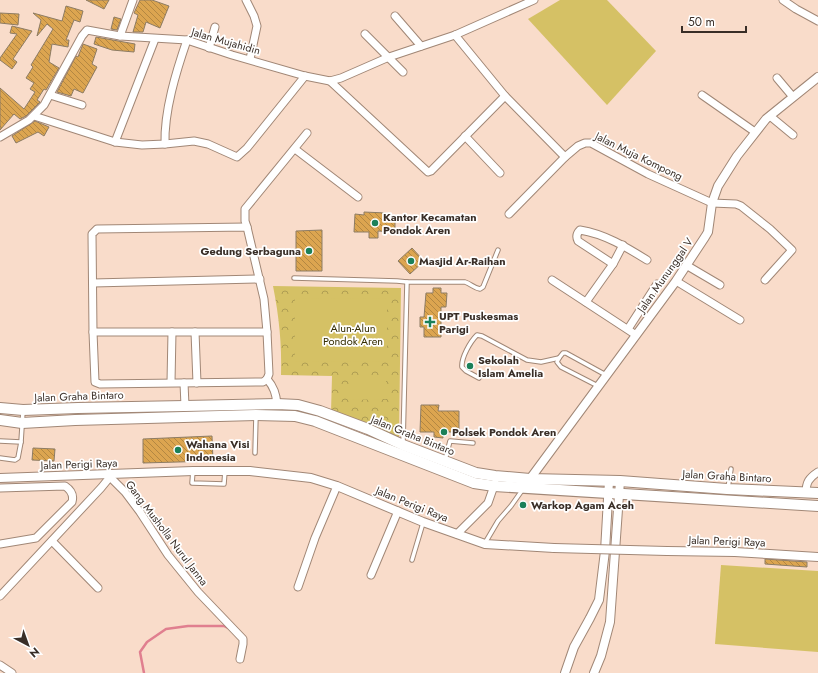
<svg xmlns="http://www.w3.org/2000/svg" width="818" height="673" font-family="Jost,sans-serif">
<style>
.park{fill:url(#park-crowns)}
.pitch{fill:#d5c165}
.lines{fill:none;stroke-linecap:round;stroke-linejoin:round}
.stream{stroke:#e07f8f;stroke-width:2.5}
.building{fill:url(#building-back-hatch);stroke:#8d7c64}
.service-casing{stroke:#a18776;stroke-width:5.5}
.minor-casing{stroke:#a18776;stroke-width:9}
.tertiary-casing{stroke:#a18776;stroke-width:10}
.secondary-casing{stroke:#a18776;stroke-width:12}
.service{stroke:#fff;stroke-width:3.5}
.minor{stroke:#fff;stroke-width:7}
.tertiary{stroke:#fff;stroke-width:8}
.secondary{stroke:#fff;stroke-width:10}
.tertiary-bridge-casing{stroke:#a18776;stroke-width:10;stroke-linecap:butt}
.tertiary-bridge{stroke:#fff;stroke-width:8}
.poi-dot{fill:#1b8059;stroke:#fff;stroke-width:1.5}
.labels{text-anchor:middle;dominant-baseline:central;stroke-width:3.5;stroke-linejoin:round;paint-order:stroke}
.street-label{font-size:11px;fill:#392e27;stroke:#fff}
.poi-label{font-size:11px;font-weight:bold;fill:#392e27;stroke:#fff;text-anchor:start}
.park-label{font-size:11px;fill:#342c00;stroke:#fff}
</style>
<defs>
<pattern id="park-crowns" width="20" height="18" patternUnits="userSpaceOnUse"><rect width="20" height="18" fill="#d5c165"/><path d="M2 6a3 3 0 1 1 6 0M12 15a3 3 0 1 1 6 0" fill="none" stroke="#ae9d53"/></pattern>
<pattern id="building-back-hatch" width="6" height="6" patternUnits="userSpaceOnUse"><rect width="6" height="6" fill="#dca550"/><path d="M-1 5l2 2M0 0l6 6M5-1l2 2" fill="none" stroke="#b38742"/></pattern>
</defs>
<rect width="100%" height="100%" fill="#f9dcca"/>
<path class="park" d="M 273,286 L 401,288 L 399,438 L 331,412 L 332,376 L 281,375 C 282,345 279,316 273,286 Z"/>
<g class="pitch">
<polygon points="560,0 607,0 656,51 607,105 528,19"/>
<polygon points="387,298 387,361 295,362 295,299"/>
<polygon points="350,379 386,379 386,399 350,400"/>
<polygon points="721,565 818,571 818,652 715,644"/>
</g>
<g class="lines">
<polyline class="stream" points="144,673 140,652 147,642 166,629 188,626 224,626 230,629"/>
</g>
<g class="building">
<polygon points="86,0 109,0 104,9"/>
<polygon points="140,0 152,0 169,6 160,28 146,22 143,32 133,32 138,15 134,13"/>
<polygon points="66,6 83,11 80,22 74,20 66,40 69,40 68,47 52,44 49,62 59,68 46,90 44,89 37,100 40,102 26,116 20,119 14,114 0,130 0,88 24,109 35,92 30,89 34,83 26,78 33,67 31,65 53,29 47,24 37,36 41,20 33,13 62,21"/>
<polygon points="0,13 19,14 18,25 0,23"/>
<polygon points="114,17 121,19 117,30 111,29"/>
<polygon points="12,26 32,31 13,59 17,62 12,69 0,60 0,58 17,34 10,33"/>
<polygon points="96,37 135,44 134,52 112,50 94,44"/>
<polygon points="83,44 97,49 92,64 97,67 83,93 74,89 71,96 57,92 76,56 78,57"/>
<polygon points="35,121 49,127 44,136 38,132 16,143 12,136"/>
<polygon points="364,212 386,213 386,215 395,216 395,232 378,231 378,238 369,238 369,232 354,232 355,214 364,215"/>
<polygon points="322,230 322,271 296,271 296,231"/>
<polygon points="412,248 424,261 410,274 398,261"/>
<polygon points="433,288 441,288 441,293 447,293 446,307 441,307 441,337 424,337 424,327 420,327 420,317 424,317 426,293 433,293"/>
<polygon points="421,405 439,405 438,411 459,411 459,432 443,432 443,438 434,437 434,432 420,432"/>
<polygon points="212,436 213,461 143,463 143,439"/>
<polygon points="33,448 55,449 54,461 32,460"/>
<polygon points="765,559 807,562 807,567 765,564"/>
</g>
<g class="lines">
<g class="service-casing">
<g id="service">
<path d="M 294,278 L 397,281 L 407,282 L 465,282 C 471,284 474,288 480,289 L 483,287 L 498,250"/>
<path d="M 479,378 L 466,371 L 462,367 C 461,358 470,342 477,335 L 482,336 L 527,360 L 541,362 L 559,358"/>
<polyline points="598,386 561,367 557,362 559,358 563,353 566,353 606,375"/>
<polyline points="0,441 21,442"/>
<polyline points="403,443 407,282"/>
<polyline points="255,453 256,416"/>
<polyline points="0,458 15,460 18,458 21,442 23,411"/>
<polyline points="445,460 450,441 473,443"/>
<polyline points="193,471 192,483 224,484 225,471"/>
<polyline points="728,488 731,469"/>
<polyline points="485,543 498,521 511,506 523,489"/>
<polyline points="412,560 423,523"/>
</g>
</g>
<g class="minor-casing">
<g id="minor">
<polyline points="246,0 254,16 257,26 250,59"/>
<polyline points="783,0 796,9 818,21"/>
<polyline points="395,16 421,46"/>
<polyline points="365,34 403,72"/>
<polyline points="455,35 505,96 565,157"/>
<polyline points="120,36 133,0"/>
<polyline points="209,48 215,27"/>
<polyline points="777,78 793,97"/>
<polyline points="330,81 428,172 431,171 505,96"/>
<polyline points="50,95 82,105"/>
<polyline points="702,95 755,132"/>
<polyline points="34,116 115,142 142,145 165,144 194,141 208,144 237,157 247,148 305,76"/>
<polyline points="770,116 793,135"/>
<polyline points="465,136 500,173"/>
<polyline points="0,137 29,120 44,105 82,36 87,30 120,36 187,40 232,55 305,76 330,81 341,78 389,57 455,35 534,0"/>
<polyline points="115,142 155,39"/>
<path d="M 165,144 C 164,111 176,72 187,40"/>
<polyline points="295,149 358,197"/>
<polyline points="509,214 565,157 578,146 585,143 591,143 648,174 712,203 736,204 741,206 770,229 792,250 765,280"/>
<polygon points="247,227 264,299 267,332 269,374 267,379 263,382 100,384 95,382 93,332 92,234 97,229"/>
<polyline points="247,227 245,221 245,209 307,133"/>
<path d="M 613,264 L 578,241 C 576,237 577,233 580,230 C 605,234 626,247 647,260"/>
<polyline points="686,265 720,285"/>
<polyline points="552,280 636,335"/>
<polyline points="676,281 740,320"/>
<polyline points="93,283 260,279"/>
<polyline points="586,302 613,264 623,245"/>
<polyline points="628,329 657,284"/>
<polyline points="93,332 267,332"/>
<polyline points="195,332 197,383"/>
<path d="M 267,379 C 274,387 276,394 277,404"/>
<polyline points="171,382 172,332"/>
<polyline points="184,383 185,406"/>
<polyline points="110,477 125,492 140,512 168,555 198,592 243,639 243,644 240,659"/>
<path d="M 0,488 L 65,486 C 71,490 74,495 72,502 L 36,538 L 0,544"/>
<path d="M 806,493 C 806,482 809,478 818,472"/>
<polyline points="457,534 488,503 495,483"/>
<polyline points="52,541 98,588"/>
<polyline points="371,575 398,511"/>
<polyline points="298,587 315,538 337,486"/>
<polyline points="0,596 101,488 110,477 110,474"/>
<polyline points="0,665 12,673"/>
</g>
</g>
<g class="tertiary-casing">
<g id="tertiary">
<polyline points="0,478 193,471 250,471 311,478 337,486 423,522 485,544 554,548"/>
<polyline points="527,483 676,281 705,237 708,232 712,203 718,186 737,156 766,119 818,77"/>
<polyline points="667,551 735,552 818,557"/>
<polyline points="565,673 574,647 590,618 599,600 605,551 609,481"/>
<polyline points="594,673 601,656 610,622 620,481"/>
</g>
</g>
<g class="secondary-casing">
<g id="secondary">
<polyline points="0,408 23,410 78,408 185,406 277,404 298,405 320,411 368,429 403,445 476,473 495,476 530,479 620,481 727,489 818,493"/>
<polyline points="0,420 22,423 75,420 256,415 295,416 315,421 474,483 494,486 818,506"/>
</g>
</g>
<use href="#service" class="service"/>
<use href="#minor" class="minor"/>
<use href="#tertiary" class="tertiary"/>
<use href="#secondary" class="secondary"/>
<g class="tertiary-bridge-casing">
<polyline id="tertiary-bridge" points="554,548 667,551"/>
</g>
<use href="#tertiary-bridge" class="tertiary-bridge"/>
</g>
<g class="poi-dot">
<circle cx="375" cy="223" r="4"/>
<circle cx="309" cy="251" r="4"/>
<circle cx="411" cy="261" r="4"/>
<path d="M428 316h4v4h4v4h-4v4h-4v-4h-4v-4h4z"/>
<circle cx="470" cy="366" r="4"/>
<circle cx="444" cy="432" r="4"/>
<circle cx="178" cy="450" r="4"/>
<circle cx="523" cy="505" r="4"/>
</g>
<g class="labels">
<g class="street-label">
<text transform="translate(226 41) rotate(16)">Jalan Mujahidin</text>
<text transform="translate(639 156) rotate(26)">Jalan Muja Kompong</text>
<text transform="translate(665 275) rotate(-55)">Jalan Mununggal V</text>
<text transform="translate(79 396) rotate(-2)">Jalan Graha Bintaro</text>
<text transform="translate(413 435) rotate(22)">Jalan Graha Bintaro</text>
<text transform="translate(79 464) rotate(-2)">Jalan Perigi Raya</text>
<text transform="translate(727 476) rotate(3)">Jalan Graha Bintaro</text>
<text transform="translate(412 504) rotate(22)">Jalan Perigi Raya</text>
<text transform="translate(167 533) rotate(53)">Gang Musholla Nurul Janna</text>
<text transform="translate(727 541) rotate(2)">Jalan Perigi Raya</text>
</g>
<g class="poi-label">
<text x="383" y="217">Kantor Kecamatan<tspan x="383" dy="13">Pondok Aren</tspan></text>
<text x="301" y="251" text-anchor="end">Gedung Serbaguna</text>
<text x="419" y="261">Masjid Ar-Raihan</text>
<text x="439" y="316">UPT Puskesmas<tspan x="439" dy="13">Parigi</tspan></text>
<text x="478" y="360">Sekolah<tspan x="478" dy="13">Islam Amelia</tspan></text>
<text x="452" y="432">Polsek Pondok Aren</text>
<text x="186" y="444">Wahana Visi<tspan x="186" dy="13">Indonesia</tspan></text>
<text x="531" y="505">Warkop Agam Aceh</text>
</g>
<g class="park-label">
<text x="353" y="328">Alun-Alun<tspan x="353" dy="13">Pondok Aren</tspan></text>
</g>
</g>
<g transform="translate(28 645) rotate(139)" stroke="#ffffff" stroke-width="3" paint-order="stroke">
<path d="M0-3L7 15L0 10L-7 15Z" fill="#392e27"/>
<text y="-6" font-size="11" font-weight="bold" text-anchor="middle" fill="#392e27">N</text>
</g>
<path d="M682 26v6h64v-6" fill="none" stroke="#392e27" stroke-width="2"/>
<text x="688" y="26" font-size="12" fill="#392e27" stroke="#ffffff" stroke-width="3" paint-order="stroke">50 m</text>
</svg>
